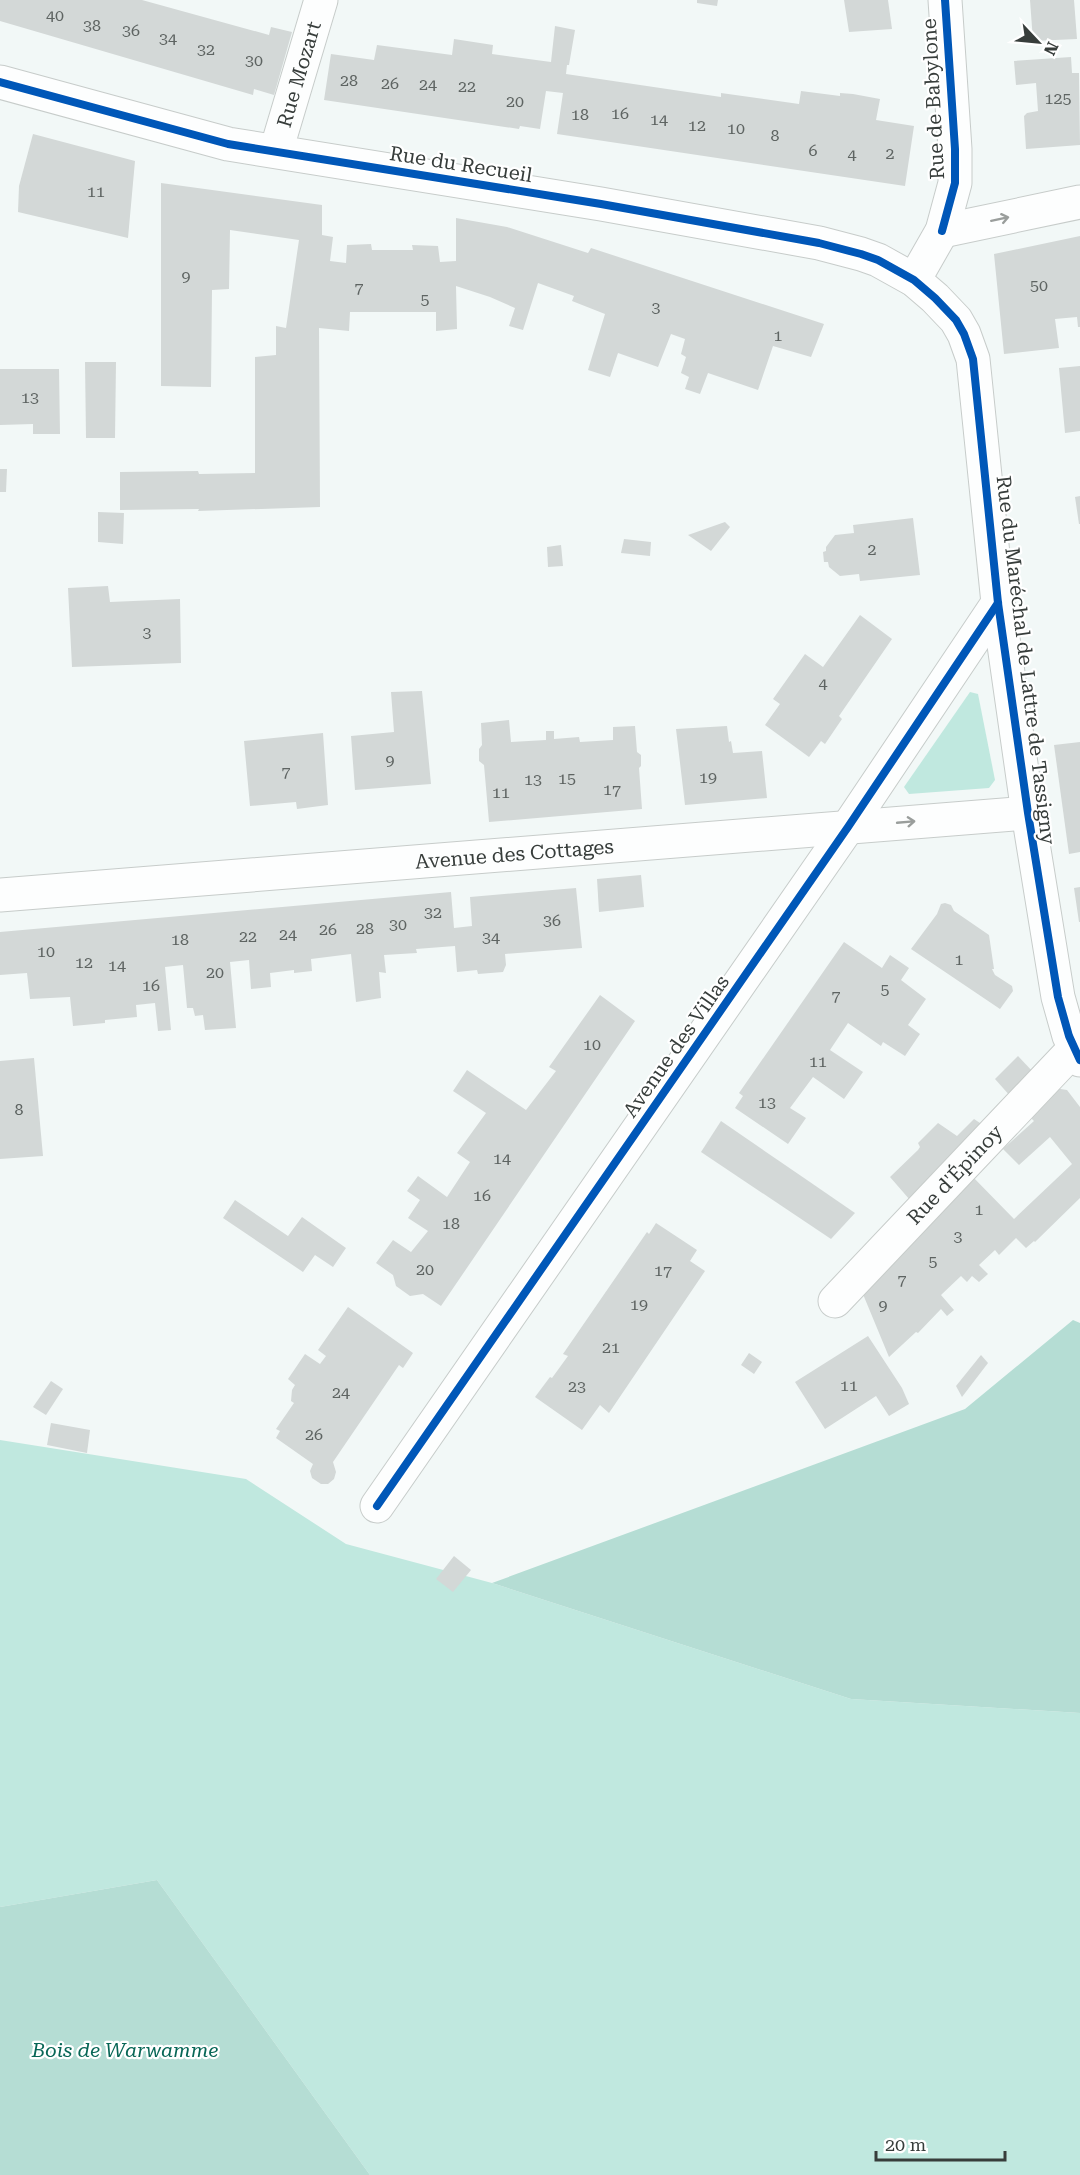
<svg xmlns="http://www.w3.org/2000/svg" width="1080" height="2175" font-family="'Roboto Serif',serif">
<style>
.green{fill:#c0e8df}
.forest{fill:#b5ddd4}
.building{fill:#d3d8d7}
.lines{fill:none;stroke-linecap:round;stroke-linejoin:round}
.minor-casing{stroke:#c7ccca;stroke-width:35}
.tertiary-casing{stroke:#c7ccca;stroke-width:35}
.minor{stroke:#fdfefe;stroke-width:33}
.tertiary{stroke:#fdfefe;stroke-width:33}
.cycleway-casing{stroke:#fff;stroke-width:11}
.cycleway{stroke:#0057b8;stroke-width:8}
.oneway{stroke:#9a9e9c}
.labels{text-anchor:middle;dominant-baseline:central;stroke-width:4.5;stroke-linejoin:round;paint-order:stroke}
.number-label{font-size:16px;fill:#5e6462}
.street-label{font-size:20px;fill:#373d3b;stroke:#fff}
.park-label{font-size:20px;font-style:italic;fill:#076656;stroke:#fff}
</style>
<rect width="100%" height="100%" fill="#f2f8f7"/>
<g class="green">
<polygon points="970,692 978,694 995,780 989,788 909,794 904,787"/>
<polygon points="0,1440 246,1479 346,1544 492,1583 851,1699 1080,1713 1080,2175 370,2175 157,1880 0,1907"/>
</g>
<g class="forest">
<polygon points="1073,1320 1080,1323 1080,1713 851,1699 492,1583 965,1409"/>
<polygon points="157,1880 370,2175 0,2175 0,1907"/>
</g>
<g class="building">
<polygon points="0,0 142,0 269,35 271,27 292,32 274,95 254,89 253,95 0,21"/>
<polygon points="697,0 718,0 717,6 697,3"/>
<polygon points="844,0 888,0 892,29 849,32"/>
<polygon points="1030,0 1074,0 1077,39 1033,41"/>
<polygon points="555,26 575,30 569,65 567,65 566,74 721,97 721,93 799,104 801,91 840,96 840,93 853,94 880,99 876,120 914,126 905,186 557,134 563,93 546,91 540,129 520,126 519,129 324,100 331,54 374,60 377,45 452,55 454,39 493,45 492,54 551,62"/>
<polygon points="1071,57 1072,73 1079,73 1080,145 1026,149 1024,116 1027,113 1038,111 1036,83 1016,85 1014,61"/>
<polygon points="33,134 135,161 128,238 18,212 19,186"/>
<polygon points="161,183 322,205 322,235 333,237 330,261 346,263 347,245 371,244 372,250 413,250 412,245 438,246 440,262 456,261 456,218 507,227 588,253 591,248 824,324 811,357 773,346 758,390 708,373 700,394 685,389 689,377 681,373 686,357 681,354 685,339 671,334 658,367 618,353 610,377 588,370 605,314 572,301 574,296 538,283 523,330 509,326 515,308 490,297 456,286 457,329 436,331 436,312 350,312 349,331 319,328 320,507 198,511 199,509 120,510 120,472 198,471 199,474 255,473 255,357 276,355 276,326 286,328 299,240 230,230 229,289 212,290 211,387 161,386"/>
<polygon points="1080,236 1080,327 1078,327 1077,317 1055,319 1059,348 1004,354 994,254"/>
<polygon points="85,362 116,362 115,438 86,438"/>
<polygon points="1080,366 1080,431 1065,433 1059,368"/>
<polygon points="0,369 59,369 60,434 33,434 33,424 0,425"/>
<polygon points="0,469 7,469 6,492 0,492"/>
<polygon points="1080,496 1080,524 1079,524 1075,497"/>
<polygon points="98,512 124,513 123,544 98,542"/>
<polygon points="913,518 920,575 860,581 859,574 840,576 829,567 828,562 824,562 823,552 826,551 826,547 835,535 854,533 853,525"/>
<polygon points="725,522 730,527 711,551 688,535"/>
<polygon points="624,539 651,542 650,556 621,553"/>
<polygon points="561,545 563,566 548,567 547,547"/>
<polygon points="108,586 110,602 180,599 181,663 72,667 68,588"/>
<polygon points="860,615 892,639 839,716 842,719 825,744 821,741 809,757 765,725 780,704 773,699 805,654 823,667"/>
<polygon points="422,691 431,784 355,790 351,736 394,732 391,692"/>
<polygon points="509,720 511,742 546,740 546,731 554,731 554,739 579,737 580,742 613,740 613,727 635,726 637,752 641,755 641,766 639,768 642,809 489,822 484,765 479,761 479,749 482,745 481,723"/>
<polygon points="727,726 729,742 731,741 733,753 762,751 767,798 685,805 676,729"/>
<polygon points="323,733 328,805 297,809 296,802 250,806 244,741"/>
<polygon points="1080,742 1080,852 1069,854 1054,745"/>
<polygon points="641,875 644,907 599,912 597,879"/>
<polygon points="1080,887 1080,922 1079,922 1074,888"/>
<polygon points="576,888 582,948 505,954 506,965 503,972 478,974 477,970 457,972 455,946 416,949 417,953 384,955 386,973 379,972 381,998 356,1002 351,954 311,959 312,971 294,973 294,970 270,973 271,987 251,989 249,960 230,962 236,1028 205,1030 203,1015 195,1016 193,1008 187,1008 183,965 165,967 171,1030 158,1031 155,1003 136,1005 137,1017 105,1020 105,1023 73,1026 70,997 30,999 27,973 0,975 0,932 451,892 454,928 472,926 470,897"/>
<polygon points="945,903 951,905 954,911 989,935 994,969 992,969 995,975 1012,986 1013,991 1000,1009 911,949 937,914 941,904"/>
<polygon points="844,942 882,968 890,955 909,968 901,980 926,999 908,1025 920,1034 905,1056 883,1042 881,1046 848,1023 830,1050 863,1072 844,1099 813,1077 790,1108 806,1118 788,1144 735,1108 743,1096 739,1093"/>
<polygon points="600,995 635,1021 441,1306 423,1294 410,1296 396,1286 393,1275 376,1263 393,1240 411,1252 428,1231 408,1218 420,1200 407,1191 418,1176 447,1197 470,1162 457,1153 486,1113 453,1091 467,1070 526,1110 556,1071 549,1067"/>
<polygon points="1018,1056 1034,1073 1011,1097 995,1079"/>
<polygon points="34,1058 43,1156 0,1159 0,1061"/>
<polygon points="1054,1088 1067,1090 1080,1107 1080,1198 1035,1242 1034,1241 1026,1248 1016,1238 999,1255 995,1250 979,1265 988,1274 979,1282 972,1276 967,1282 961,1276 941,1295 954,1310 947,1316 941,1309 918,1333 916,1332 889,1357 860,1287 970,1174 1014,1219 1072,1164 1050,1137 1019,1165 1003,1149 1034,1121 1028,1115"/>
<polygon points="974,1119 983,1125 910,1200 890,1177 918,1150 920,1147 918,1143 938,1123 957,1136"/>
<polygon points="721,1121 807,1180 855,1213 831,1239 701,1152"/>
<polygon points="235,1200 288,1236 302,1217 346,1248 333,1267 315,1255 303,1272 223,1218"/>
<polygon points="656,1223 697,1250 690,1261 705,1271 609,1413 600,1405 582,1430 535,1397 550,1377 552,1378 568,1356 563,1354 647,1232 649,1234"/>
<polygon points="348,1307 413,1353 403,1368 399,1365 333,1462 336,1472 334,1479 328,1484 321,1484 312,1478 310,1471 313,1464 276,1438 280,1431 276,1429 294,1403 291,1401 292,1390 295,1385 288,1379 305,1354 320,1364 326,1356 318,1350"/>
<polygon points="868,1336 902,1388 909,1404 889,1416 876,1396 825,1429 795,1382"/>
<polygon points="749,1353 762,1362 754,1374 741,1365"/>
<polygon points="981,1355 988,1363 962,1397 956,1386"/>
<polygon points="51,1381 63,1389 46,1415 33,1407"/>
<polygon points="51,1423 90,1430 87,1453 47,1445"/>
<polygon points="454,1556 471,1570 453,1592 436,1579"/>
</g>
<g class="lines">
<g class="minor-casing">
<g id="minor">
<path id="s1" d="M 276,151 L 321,0"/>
<polyline points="942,231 1080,202"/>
<polyline points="914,280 942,231 955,183 955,149 945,0"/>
<path id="s2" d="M 0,895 L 1028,813"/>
<path id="s3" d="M 835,1301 L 1074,1049"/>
<polyline points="377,1506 848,827 998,603"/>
</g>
</g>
<g class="tertiary-casing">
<polyline id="tertiary" points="0,82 228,144 601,204 819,243 861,254 878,260 914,280 935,298 956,320 964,334 973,359 998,603 1028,813 1058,997 1069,1036 1080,1060"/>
</g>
<use href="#minor" class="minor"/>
<use href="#tertiary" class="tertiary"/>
<g class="cycleway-casing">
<g id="cycleway">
<polyline points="0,82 228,144 601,204 819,243 861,254 878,260 914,280 935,298 956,320 964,334 973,359 998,603 1028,813 1058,997 1069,1036 1080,1060"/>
<polyline points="942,231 955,183 955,149 945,0"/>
<polyline points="377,1506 848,827 998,603"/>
</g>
</g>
<use href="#cycleway" class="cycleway"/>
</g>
<defs><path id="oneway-shaft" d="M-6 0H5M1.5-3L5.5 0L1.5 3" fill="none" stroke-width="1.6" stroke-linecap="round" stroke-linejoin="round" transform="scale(1.5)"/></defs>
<g class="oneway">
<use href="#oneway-shaft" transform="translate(1000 219) rotate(-12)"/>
<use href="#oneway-shaft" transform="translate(906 822) rotate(-5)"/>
</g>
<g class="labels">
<g class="number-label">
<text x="55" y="15">40</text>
<text x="92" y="25">38</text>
<text x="131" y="30">36</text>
<text x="168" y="38">34</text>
<text x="206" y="49">32</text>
<text x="254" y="60">30</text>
<text x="349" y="80">28</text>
<text x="390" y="83">26</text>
<text x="428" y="84">24</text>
<text x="467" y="86">22</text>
<text x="1058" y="98">125</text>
<text x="515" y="101">20</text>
<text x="620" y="113">16</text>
<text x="580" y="114">18</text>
<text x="659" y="119">14</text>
<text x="697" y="125">12</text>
<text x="736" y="128">10</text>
<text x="775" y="135">8</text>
<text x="813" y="150">6</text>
<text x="890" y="153">2</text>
<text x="852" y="154">4</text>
<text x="96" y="191">11</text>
<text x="186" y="276">9</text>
<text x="1039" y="285">50</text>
<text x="359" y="287">7</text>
<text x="425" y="299">5</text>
<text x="656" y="307">3</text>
<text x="778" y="335">1</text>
<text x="30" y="397">13</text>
<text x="872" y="549">2</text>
<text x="147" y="632">3</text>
<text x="823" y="683">4</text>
<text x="390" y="760">9</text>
<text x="286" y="771">7</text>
<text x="708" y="777">19</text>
<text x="567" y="778">15</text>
<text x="533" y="779">13</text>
<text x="612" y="789">17</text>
<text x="501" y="792">11</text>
<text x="433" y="912">32</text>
<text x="552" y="920">36</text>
<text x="398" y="924">30</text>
<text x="365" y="928">28</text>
<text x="328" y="929">26</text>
<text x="288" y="934">24</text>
<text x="248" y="936">22</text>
<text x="491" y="937">34</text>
<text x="180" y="939">18</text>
<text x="46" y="951">10</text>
<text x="959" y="959">1</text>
<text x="84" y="962">12</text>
<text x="117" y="965">14</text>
<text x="215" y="972">20</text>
<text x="151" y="985">16</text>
<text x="885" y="989">5</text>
<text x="836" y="995">7</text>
<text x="592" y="1044">10</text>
<text x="818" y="1061">11</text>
<text x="767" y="1102">13</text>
<text x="19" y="1109">8</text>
<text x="502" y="1158">14</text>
<text x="482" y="1195">16</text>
<text x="979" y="1209">1</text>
<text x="451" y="1223">18</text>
<text x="958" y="1236">3</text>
<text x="933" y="1261">5</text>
<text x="425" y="1269">20</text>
<text x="663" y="1270">17</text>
<text x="902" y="1279">7</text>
<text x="639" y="1304">19</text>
<text x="883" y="1305">9</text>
<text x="611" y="1347">21</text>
<text x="849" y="1385">11</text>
<text x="577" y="1386">23</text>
<text x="341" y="1392">24</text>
<text x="314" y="1434">26</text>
</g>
<g class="street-label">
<text stroke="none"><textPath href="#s1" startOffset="80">Rue Mozart</textPath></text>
<text transform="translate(933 99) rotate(-93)">Rue de Babylone</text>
<text transform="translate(461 164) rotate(9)">Rue du Recueil</text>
<text transform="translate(1026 660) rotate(83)">Rue du Maréchal de Lattre de Tassigny</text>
<text stroke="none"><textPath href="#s2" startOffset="516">Avenue des Cottages</textPath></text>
<text transform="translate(676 1046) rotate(-55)">Avenue des Villas</text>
<text stroke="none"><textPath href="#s3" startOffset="174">Rue d'Épinoy</textPath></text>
</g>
<g class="park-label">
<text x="125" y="2050">Bois de Warwamme</text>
</g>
</g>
<g transform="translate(1038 42) rotate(116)" stroke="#ffffff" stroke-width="4.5" paint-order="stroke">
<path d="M0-4.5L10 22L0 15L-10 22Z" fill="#373d3b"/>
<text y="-9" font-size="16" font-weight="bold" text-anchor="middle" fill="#373d3b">N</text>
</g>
<path d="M876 2151v9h129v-9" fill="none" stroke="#373d3b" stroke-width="3"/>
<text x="885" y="2151" font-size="18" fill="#373d3b" stroke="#ffffff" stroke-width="4.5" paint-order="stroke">20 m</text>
</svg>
